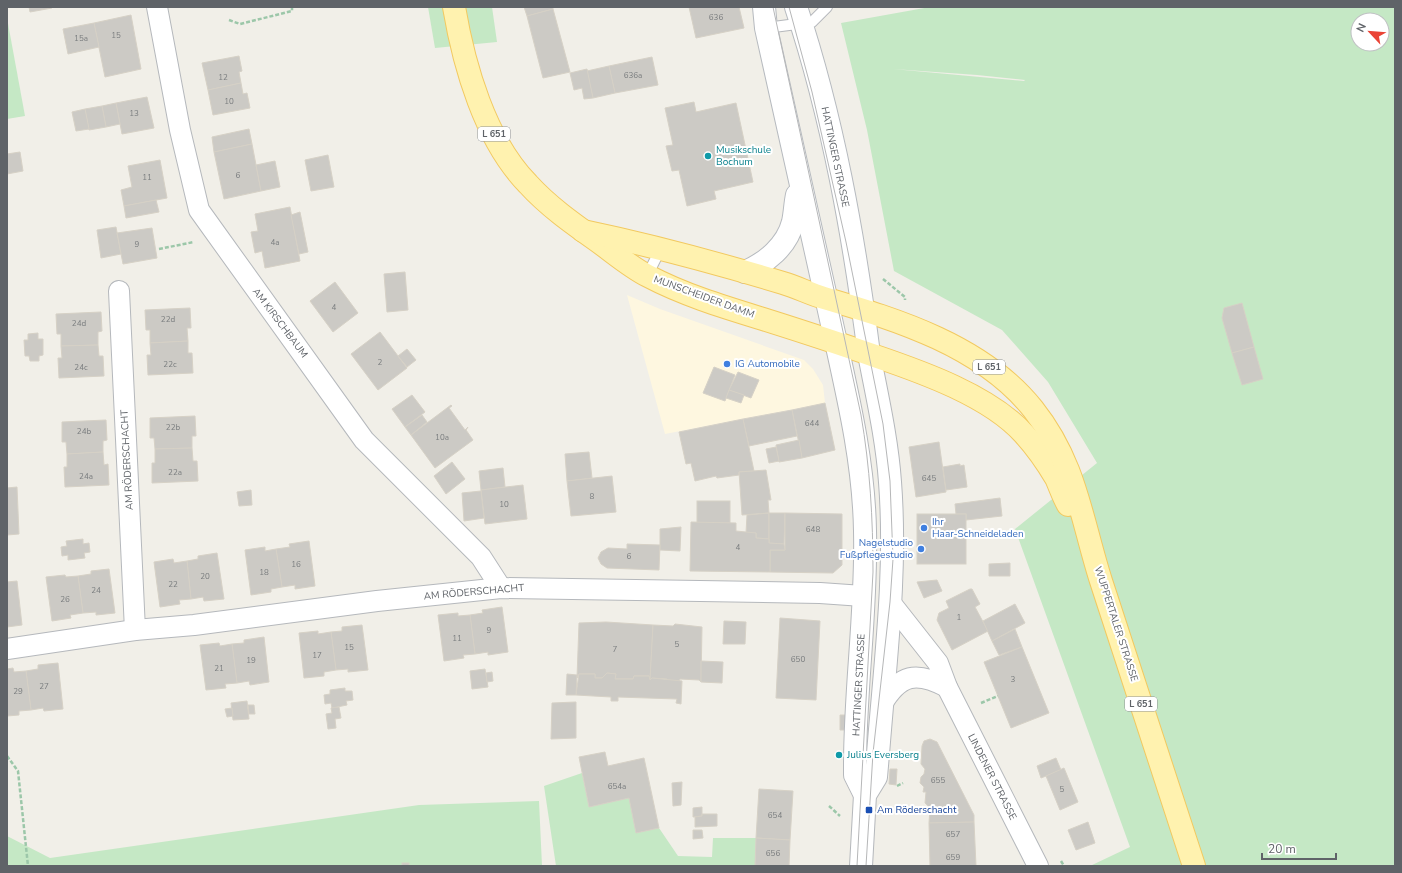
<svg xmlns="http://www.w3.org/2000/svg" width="1402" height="873" font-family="'Nunito Sans',sans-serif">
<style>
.commercial{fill:#fef7e0}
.green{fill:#c5e8c5;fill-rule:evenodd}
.building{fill:#cccac5;stroke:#d6d1c6}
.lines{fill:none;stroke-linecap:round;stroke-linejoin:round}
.service-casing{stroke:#b5b8bc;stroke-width:12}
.minor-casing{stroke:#b5b8bc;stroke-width:22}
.tertiary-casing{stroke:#b5b8bc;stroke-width:24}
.secondary-casing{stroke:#b6babf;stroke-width:24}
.primary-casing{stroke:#f2c960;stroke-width:24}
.path{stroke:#9cc7a9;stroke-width:2.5;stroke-dasharray:4 2;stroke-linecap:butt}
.service{stroke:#fff;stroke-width:10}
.minor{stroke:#fff;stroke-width:20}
.tertiary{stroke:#fff;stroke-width:22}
.secondary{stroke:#fff;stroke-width:22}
.primary{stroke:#fff2af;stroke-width:22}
.tram{stroke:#b6b7b8;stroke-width:1}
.culture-dot{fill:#0f9aa8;stroke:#fff;stroke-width:1.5}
.shop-dot{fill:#3f7fe0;stroke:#fff;stroke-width:1.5}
.transit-dot{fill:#1a4fb4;stroke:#fff;stroke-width:1.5}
.labels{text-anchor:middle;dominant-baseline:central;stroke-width:4;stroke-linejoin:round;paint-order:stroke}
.number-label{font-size:8px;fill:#7a7d7f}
.shield{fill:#fff;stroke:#8f9295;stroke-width:1}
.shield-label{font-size:9px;font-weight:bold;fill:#5f6368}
.culture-label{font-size:10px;fill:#0d838f;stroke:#fff;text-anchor:start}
.street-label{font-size:10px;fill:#5f6368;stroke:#fff}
.shop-label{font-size:10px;fill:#366cbe;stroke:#fff;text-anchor:start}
.transit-label{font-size:10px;fill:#164399;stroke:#fff;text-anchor:start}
</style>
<rect width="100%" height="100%" fill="#f1efe8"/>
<polygon class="commercial" points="627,295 660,309 804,360 813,369 823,385 825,403 665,434"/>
<g class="green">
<polygon points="428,7 492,7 497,42 435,48"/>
<path d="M 930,7 L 1395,7 L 1395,866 L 1090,866 L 1130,847 L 1015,529 L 1097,463 L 1048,382 L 1002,330 L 894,271 L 867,130 L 841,23 ZM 1358,20 L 1382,20 L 1382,44 L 1358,44 ZM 893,69 L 977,75 L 1025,80 L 1024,81 Z"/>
<polygon points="7,18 25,116 7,119"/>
<polygon points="582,773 589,807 629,798 636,833 659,828 678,856 712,857 713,838 756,838 755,866 556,866 544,786"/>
<polygon points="539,801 542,866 7,866 7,836 50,858 419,805"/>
</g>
<g class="building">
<polygon points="29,7 51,7 52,8 30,12"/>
<polygon points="524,7 553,7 553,9 527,16"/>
<polygon points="689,7 739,7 744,28 696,38"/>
<polygon points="553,9 570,72 543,78 527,16"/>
<polygon points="131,15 141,69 105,77 94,23"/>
<polygon points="94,23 99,47 68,54 63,29"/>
<polygon points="239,56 242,71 239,72 241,83 208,90 202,63"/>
<polygon points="652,57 658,85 615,93 609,66"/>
<polygon points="609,66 615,93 593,98 587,71"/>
<polygon points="587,69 593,98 584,99 582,88 574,90 570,73"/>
<polygon points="241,83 243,94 247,93 250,108 213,115 208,90"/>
<polygon points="147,97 154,128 122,134 116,103"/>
<polygon points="694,102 696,112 736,103 753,182 714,191 716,199 687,206 679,170 672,171 666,146 673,145 665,108"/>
<polygon points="116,103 120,124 106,127 102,106"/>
<polygon points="102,106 106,127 89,130 85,109"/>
<polygon points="85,109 89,129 76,131 72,112"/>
<polygon points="249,129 252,144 214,152 212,137"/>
<polygon points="252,144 261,191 224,199 214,152"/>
<polygon points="20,152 23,171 7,174 7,154"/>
<polygon points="328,155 334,187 311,191 305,160"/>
<polygon points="160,160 167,198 124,206 121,190 132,187 128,166"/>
<polygon points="275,161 280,187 261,191 256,165"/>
<polygon points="156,200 159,212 126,218 124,206"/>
<polygon points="290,207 300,261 265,268 262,251 255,253 251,232 258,231 255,214"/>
<polygon points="300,212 308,252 299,254 291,215"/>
<polygon points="116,227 121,254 101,258 97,230"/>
<polygon points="152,228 157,258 123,264 117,233"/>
<polygon points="405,272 408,310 387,312 384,274"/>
<polygon points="335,282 358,313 333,332 310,301"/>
<polygon points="1242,303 1254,347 1232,353 1222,318 1224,308"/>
<polygon points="190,308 191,328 187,328 188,341 150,343 150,330 146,330 145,310"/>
<polygon points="101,312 102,331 98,332 98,345 61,346 61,334 57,334 56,314"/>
<polygon points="380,332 407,368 378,390 351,354"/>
<polygon points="38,333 38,339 43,339 43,355 39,356 39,361 30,361 29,356 25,356 24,340 28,340 28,334"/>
<polygon points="188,341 188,353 192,353 193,373 148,375 147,355 151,355 150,343"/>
<polygon points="98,345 99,356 103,356 104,376 59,378 58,358 62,358 61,346"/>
<polygon points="1254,347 1263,379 1242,385 1232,353"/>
<polygon points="407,349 416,360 407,367 398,356"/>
<polygon points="714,367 735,375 725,401 703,393"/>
<polygon points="738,372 759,380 751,398 729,390"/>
<polygon points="729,390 744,395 741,403 726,398"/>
<polygon points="412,395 425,412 405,427 392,409"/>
<polygon points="825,403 835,450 802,458 792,410"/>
<polygon points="451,405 452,406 449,408 465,430 468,427 466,430 473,440 435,468 411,435"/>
<polygon points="792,410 797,436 749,446 743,419"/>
<polygon points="422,415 427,422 411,435 405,427"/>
<polygon points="195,416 196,436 192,436 192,448 155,449 154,438 150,438 150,418"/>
<polygon points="743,419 754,471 739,472 739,475 717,478 716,476 695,481 691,463 686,464 679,432"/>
<polygon points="106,420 107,440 103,441 103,452 67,454 66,442 62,442 62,422"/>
<polygon points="799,440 802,458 779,462 776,445"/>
<polygon points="939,442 946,492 916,497 909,447"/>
<polygon points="776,447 779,461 769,463 766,449"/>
<polygon points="192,448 193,461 197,461 198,481 152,483 152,463 155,463 155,449"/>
<polygon points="103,452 104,465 108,464 109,485 65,487 64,467 67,467 67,454"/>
<polygon points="589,452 592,478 567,481 565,454"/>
<polygon points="452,462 465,479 446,494 434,476"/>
<polygon points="960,464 960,466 964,465 967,487 946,490 943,467"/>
<polygon points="503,468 505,487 481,490 479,471"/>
<polygon points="766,470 771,500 768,500 769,513 742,515 739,472"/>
<polygon points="612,476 616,512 571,516 567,481"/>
<polygon points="523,485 527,519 485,524 481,490"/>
<polygon points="17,487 19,534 7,535 7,488"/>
<polygon points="251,490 252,505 239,506 237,492"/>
<polygon points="481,491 484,518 464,521 462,493"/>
<polygon points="1000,498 1002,516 966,520 966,514 956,514 955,504"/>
<rect x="697" y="501" width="33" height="22"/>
<polygon points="769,513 769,539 756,538 756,533 746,533 747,515"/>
<polygon points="769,513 785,513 784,544 769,543"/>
<polygon points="785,513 842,514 842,565 833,573 770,572 770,550 785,550"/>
<rect x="917" y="514" width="49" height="50"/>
<polygon points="691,522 736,523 736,531 756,533 756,538 769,539 769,543 784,544 785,550 770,550 770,572 690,571"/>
<polygon points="681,527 680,551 660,550 660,529"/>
<polygon points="83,539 83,544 89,543 90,552 84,553 85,558 68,560 68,555 62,556 61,547 67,546 66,541"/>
<polygon points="309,541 315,586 295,589 295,585 282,587 276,549 290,547 289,544"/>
<polygon points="627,544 660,545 659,570 607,568 601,564 598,558 601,552 608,548 627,549"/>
<polygon points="265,547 265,551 276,549 282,587 271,589 271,592 251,595 245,550"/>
<polygon points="217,553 224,599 204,601 203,597 191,599 187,561 198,559 198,556"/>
<polygon points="173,559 174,563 187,561 191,599 179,600 180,604 160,607 154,562"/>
<polygon points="1010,563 1010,576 989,576 989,564"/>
<polygon points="109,569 115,613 96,615 96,612 83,613 78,576 91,574 91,571"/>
<polygon points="65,575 66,577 78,576 83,613 70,615 71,618 52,621 46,577"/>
<polygon points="937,580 942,591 924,598 917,582"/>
<polygon points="17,581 22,625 7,627 7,582"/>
<polygon points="970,589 972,589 980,604 975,607 988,631 952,650 937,620 939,613 949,608 946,601"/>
<polygon points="1015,604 1025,623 992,641 983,621"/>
<polygon points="502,607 508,652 488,655 488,652 475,654 470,615 483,613 482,610"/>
<polygon points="458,613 458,616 470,615 475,654 463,655 464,658 444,661 438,615"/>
<polygon points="780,618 820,621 816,700 776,698"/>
<polygon points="724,621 746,622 745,644 723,644"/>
<polygon points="606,622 653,625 650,680 649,676 634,676 633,679 615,679 616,674 607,673 602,678 595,678 595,674 579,674 577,678 579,623"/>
<polygon points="675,624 702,627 701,682 699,680 680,679 679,681 667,681 667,679 652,678 650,680 653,625 673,626"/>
<polygon points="362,625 368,670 348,672 348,669 336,670 331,632 342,631 342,627"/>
<polygon points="1015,629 1022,647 999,655 992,641"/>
<polygon points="318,631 318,634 331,632 336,670 324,672 324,676 304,678 299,633"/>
<polygon points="264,637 269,682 250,685 249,681 237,683 232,644 244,643 244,640"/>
<polygon points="219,643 220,646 232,644 237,683 225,684 226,688 206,690 200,645"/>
<polygon points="1022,647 1049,713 1011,728 984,662"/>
<polygon points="701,661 723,662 722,683 701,682"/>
<polygon points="58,663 63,709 44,711 43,708 31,710 26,671 38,669 38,665"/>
<polygon points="13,668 14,672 26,671 31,710 19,711 19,715 7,716 7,669"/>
<polygon points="485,669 488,687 472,689 470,671"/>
<polygon points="492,672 493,681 487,682 486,673"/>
<polygon points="607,673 616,674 615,679 633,679 634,676 649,676 650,680 652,678 682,681 681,704 676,703 677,699 618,697 618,701 611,701 611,697 576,695 579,674 595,674 595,678 602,678"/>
<polygon points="567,674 577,675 576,695 566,695"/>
<polygon points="345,688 345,691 352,691 353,700 346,701 347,705 332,708 331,703 325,704 324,695 330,694 330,690"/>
<polygon points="247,701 249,719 233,720 231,703"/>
<polygon points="576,702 576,738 551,739 552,703"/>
<polygon points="248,705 254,705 255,714 249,714"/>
<polygon points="339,707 341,718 335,719 336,728 328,729 326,714 332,713 331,708"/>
<polygon points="232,708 233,716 227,717 225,709"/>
<polygon points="840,715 847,715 846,730 840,730"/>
<polygon points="930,739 937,742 974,815 974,822 929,823 930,808 925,803 926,792 923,792 924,787 920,783 921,777 924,774 925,769 921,764 922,746 924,741"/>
<polygon points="605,752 608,766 644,758 659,828 636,833 629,798 589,807 579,757"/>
<polygon points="1056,758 1061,770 1041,778 1037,766"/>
<polygon points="1064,768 1078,802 1060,810 1046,776"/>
<polygon points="890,769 897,769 896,785 889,784"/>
<polygon points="682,782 681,805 673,806 672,783"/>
<polygon points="759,789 793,791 790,840 756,838"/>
<polygon points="702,807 702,816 693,817 693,808"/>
<polygon points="702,814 717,814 717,826 695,827 695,817 702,816"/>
<polygon points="974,822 976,866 930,866 929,823"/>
<polygon points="1088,822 1095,843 1076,850 1068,830"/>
<polygon points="693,830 702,830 703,838 693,839"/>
<polygon points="756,838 790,840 789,866 755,866"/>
<rect x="402" y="863" width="7" height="3"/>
</g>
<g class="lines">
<g class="service-casing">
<g id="service">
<polyline points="766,28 812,22 827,7"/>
<polyline points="647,276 661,248"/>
</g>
</g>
<g class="minor-casing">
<g id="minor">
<polyline points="157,7 180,130 199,210 364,440 481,557 501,588"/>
<polyline points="119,291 135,630"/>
<polyline points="890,602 938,663 947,687 1038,866"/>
<polyline points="7,649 135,630 194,625 377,601 501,588 820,593 863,596"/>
<path d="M 882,704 C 900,674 916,671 947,687"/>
</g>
</g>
<g class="tertiary-casing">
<g id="tertiary">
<path d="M 836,342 C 850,405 864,467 865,531 C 867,609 855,687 855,765 L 855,775 L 865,795"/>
<path d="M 861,866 L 865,795 L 876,777 L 878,754 C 885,663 897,573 890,482 C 887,439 877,396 869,354"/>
</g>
</g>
<g class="secondary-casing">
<g id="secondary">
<polyline points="764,7 766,28 836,342"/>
<path d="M 796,7 C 833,119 854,237 869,354"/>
<path d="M 745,272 C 766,263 787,246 793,222 C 795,213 795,204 797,195"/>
</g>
</g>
<g class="primary-casing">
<g id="primary">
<path d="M 454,7 C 464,66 485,140 528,184 C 548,206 572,223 596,240 C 613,252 630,267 648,276 C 684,295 724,307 763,319 C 801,331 838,343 875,356 C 922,372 990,396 1024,434 C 1035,446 1047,463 1056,478 C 1060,487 1063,496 1068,505"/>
<path d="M 583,231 C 650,245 717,263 783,283 C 797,287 810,294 824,298 C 898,320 983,346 1033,409 C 1076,463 1081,518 1101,581 C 1132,676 1163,771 1194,866"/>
</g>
</g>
<g class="path">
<polyline points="229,20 240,24 292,11 292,7"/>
<polyline points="159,249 194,242"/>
<polyline points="883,279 905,297 905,300"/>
<polyline points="981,703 998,696"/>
<polyline points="7,756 18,771 28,866"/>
<polyline points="897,786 903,783"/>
<polyline points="829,806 840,816"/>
<polyline points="1061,861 1064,866"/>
</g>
<use href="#service" class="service"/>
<use href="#minor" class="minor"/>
<use href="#tertiary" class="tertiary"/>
<use href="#secondary" class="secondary"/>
<use href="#primary" class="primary"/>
<g class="tram">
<path d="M 773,7 L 861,415 C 870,467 873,519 873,572 L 857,866"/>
<polyline points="789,7 812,92 846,242 883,424 890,481 893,559 890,602 873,753 866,866"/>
</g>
</g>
<g class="culture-dot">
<circle cx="708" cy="156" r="4"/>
<circle cx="839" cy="755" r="4"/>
</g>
<g class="shop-dot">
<circle cx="727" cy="364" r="4"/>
<circle cx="924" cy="528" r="4"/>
<circle cx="921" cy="549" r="4"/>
</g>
<rect class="transit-dot" x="865" y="806" width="8" height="8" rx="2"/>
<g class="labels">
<g class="number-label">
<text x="716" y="17">636</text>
<text x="116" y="35">15</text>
<text x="81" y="38">15a</text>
<text x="633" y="75">636a</text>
<text x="223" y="77">12</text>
<text x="229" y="101">10</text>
<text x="134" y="113">13</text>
<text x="238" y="175">6</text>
<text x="147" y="177">11</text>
<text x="275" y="242">4a</text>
<text x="137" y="244">9</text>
<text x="334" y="307">4</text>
<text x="168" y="319">22d</text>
<text x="79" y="323">24d</text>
<text x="380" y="362">2</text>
<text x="170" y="364">22c</text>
<text x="81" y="367">24c</text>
<text x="812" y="423">644</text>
<text x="173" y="427">22b</text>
<text x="84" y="431">24b</text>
<text x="442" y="437">10a</text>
<text x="175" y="472">22a</text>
<text x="86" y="476">24a</text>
<text x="929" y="478">645</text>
<text x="592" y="496">8</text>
<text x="504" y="504">10</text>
<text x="813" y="529">648</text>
<text x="738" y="547">4</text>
<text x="629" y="556">6</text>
<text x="296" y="564">16</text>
<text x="264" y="572">18</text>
<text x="205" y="576">20</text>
<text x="173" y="584">22</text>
<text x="96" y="590">24</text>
<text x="65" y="599">26</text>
<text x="959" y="617">1</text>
<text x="489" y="630">9</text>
<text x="457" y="638">11</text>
<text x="677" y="644">5</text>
<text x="349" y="647">15</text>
<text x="615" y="649">7</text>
<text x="317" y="655">17</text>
<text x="798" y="659">650</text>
<text x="251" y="660">19</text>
<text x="219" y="668">21</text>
<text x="1013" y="679">3</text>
<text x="44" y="686">27</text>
<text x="18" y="691">29</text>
<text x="938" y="780">655</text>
<text x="617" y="786">654a</text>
<text x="1062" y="789">5</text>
<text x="775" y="815">654</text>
<text x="953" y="834">657</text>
<text x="773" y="853">656</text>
<text x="953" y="857">659</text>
</g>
<g class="shield">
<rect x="478" y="127" width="32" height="14" rx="3"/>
<rect x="973" y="360" width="32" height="14" rx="3"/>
<rect x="1125" y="697" width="32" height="14" rx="3"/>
</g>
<g class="shield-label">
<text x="494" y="134">L 651</text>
<text x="989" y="367">L 651</text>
<text x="1141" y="704">L 651</text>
</g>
<g class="culture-label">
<text x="716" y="150">Musikschule<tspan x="716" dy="12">Bochum</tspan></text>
<text x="847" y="755">Julius Eversberg</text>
</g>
<g class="street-label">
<text transform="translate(835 157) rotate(78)">HATTINGER STRASSE</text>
<text transform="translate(704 297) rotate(20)">MUNSCHEIDER DAMM</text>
<text transform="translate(280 323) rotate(53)">AM KIRSCHBAUM</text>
<text transform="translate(127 460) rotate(-93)">AM RÖDERSCHACHT</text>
<text transform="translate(474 592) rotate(-5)">AM RÖDERSCHACHT</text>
<text transform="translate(1116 624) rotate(72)">WUPPERTALER STRASSE</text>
<text transform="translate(859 685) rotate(-87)">HATTINGER STRASSE</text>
<text transform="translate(992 777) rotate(63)">LINDENER STRASSE</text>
</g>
<g class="shop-label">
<text x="735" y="364">IG Automobile</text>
<text x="932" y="522">Ihr<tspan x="932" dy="12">Haar-Schneideladen</tspan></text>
<text x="913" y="543" text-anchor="end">Nagelstudio<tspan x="913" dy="12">Fußpflegestudio</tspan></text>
</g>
<g class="transit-label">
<text x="877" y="810">Am Röderschacht</text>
</g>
</g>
<rect width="1402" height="873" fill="none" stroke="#5f6368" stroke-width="16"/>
<g transform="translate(1370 32) rotate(296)"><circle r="19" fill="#ffffff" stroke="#bfc1c3"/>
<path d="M0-3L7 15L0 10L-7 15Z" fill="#ea4335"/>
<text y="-6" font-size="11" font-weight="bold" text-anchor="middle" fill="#5f6368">N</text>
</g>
<path d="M1262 853v6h74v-6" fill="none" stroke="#5f6368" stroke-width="2"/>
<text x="1268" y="853" font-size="12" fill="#5f6368" stroke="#ffffff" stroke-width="3" paint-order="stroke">20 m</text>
</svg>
